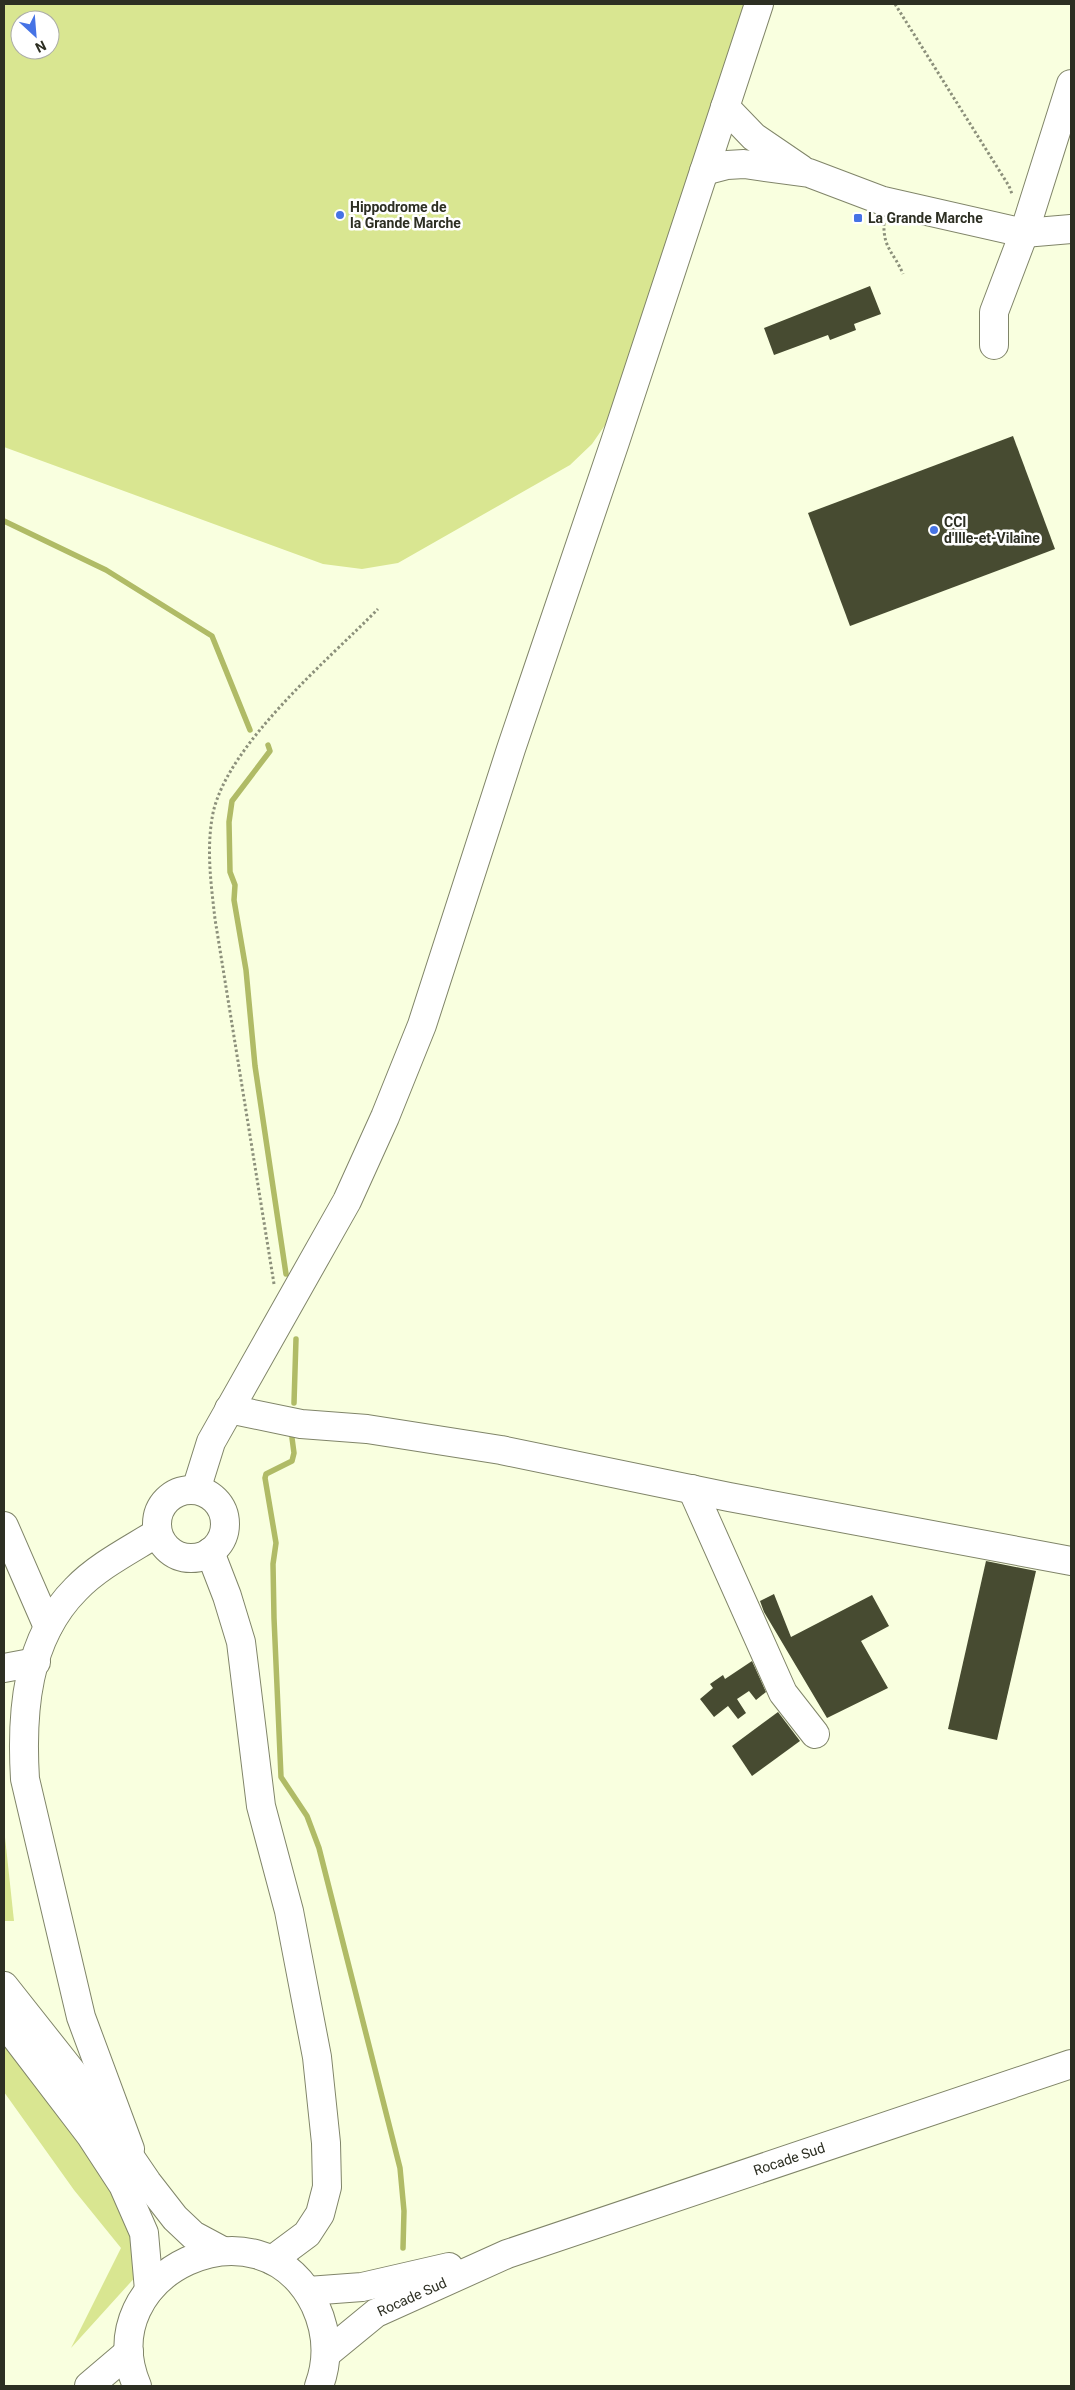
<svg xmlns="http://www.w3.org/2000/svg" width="1075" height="2390" font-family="Roboto,sans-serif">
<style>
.green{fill:#d9e691;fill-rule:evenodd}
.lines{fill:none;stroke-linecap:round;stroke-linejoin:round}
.stream{stroke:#b0bb66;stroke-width:5.5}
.building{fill:#474b31}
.minor-casing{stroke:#808569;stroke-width:30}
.major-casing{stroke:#808569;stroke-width:30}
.path{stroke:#8c907b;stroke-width:3;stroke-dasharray:2.5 2.5;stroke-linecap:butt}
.minor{stroke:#fff;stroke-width:28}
.major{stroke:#fff;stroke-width:28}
.poi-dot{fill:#4673e5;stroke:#fff;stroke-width:2}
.labels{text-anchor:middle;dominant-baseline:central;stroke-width:5;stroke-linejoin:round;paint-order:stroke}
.poi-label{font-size:14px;font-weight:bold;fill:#2d2f23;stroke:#fff;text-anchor:start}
.street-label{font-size:14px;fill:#2d2f23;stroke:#fff}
</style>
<rect width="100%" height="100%" fill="#f9ffdf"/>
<g class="green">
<path d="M 4,4 L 745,4 L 612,415 L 592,444 L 570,465 L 398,563 L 362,569 L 323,564 L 4,447 ZM 20,20 L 50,20 L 50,50 L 20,50 Z"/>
<polygon points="4,1828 14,1921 4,1921"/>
<polygon points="4,2041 100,2165 143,2254 138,2274 71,2348 121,2248 74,2190 4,2092"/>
</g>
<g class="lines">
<g class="stream">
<polyline points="4,521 106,570 212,636 250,730"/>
<polyline points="268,745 270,751 232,801 229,822 230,872 235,885 234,900 246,970 255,1066 286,1274"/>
<polyline points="294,1403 296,1339"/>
<polyline points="292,1438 294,1453 292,1461 266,1474 265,1478 276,1543 273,1564 274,1618 281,1777 307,1816 319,1848 400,2168 404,2211 403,2248"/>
</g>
</g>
<g class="building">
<polygon points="870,286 881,314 854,324 856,330 830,340 828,335 774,355 764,328"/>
<polygon points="1013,436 1055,549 850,626 808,513"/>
<polygon points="986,1561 1036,1571 997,1740 948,1729"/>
<polygon points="774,1594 791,1637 872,1595 889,1626 861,1641 888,1688 827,1718 764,1612 760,1601"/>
<polygon points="752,1661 766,1692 756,1700 749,1691 737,1699 746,1713 738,1719 728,1706 714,1717 700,1699 713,1688 710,1684 723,1675 725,1679"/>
<polygon points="778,1712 800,1741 752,1776 732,1746"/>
</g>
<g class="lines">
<g class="minor-casing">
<g id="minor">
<polyline points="725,107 754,137 801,169"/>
<polyline points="704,171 727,165 744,164 809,173 883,201 1024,233 1071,229"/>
<polyline points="994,345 994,312 1024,233 1071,84"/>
<polyline points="229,1409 301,1424 367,1429 501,1450 729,1497 1071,1561"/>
<polyline points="692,1489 783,1693 815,1734"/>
<polyline points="196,1490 211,1442 347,1201 385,1117 422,1025 511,749 615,442 759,4"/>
<circle cx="191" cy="1524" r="34"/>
<polyline points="4,1526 48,1627"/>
<polyline points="210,1552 227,1596 241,1642 261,1806 289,1911 317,2057 326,2143 327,2187 320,2214 307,2234 272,2260"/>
<polyline points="4,1668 36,1662"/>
<path d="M 130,2149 L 81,2017 L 25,1779 C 21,1713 26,1639 76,1589 C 98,1566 130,1550 157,1533"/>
</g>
</g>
<g class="major-casing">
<g id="major">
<polyline points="4,1986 72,2072 147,2182 175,2218 193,2235 221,2250"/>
<polyline points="4,2022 91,2136 123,2185 144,2233 149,2290"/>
<polyline points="308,2291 362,2287 449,2267"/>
<path id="s1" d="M 326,2354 L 376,2313 L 507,2254 L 1071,2064"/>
<polyline points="89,2386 129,2352"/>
<path d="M 137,2386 C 89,2273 260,2193 315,2305 C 327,2331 329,2359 319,2386"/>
</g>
</g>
<g class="path">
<polyline points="895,4 1009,186 1012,194"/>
<path d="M 884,223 C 883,249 894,252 903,274"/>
<path d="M 274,1284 L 215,919 C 211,884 206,848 213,813 C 228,744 328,660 378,609"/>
</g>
<use href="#minor" class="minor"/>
<use href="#major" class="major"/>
</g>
<g class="poi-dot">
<circle cx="340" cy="215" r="5"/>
<rect x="853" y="213" width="10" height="10" rx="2.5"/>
<circle cx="934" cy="530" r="5"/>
</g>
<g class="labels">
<g class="poi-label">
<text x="350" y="207">Hippodrome de<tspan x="350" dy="16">la Grande Marche</tspan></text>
<text x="868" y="218">La Grande Marche</text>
<text x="944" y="522">CCI<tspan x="944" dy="16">d'Ille-et-Vilaine</tspan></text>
</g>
<g class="street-label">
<text stroke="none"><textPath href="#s1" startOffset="506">Rocade Sud</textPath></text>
<text stroke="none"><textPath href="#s1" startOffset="104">Rocade Sud</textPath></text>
</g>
</g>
<rect width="1075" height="2390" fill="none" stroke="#2d2f23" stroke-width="10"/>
<g transform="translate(35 35) rotate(154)"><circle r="24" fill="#ffffff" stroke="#abaca7"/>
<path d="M0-4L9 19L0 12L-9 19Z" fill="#4673e5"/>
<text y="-8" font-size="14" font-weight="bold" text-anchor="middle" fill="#2d2f23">N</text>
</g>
</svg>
